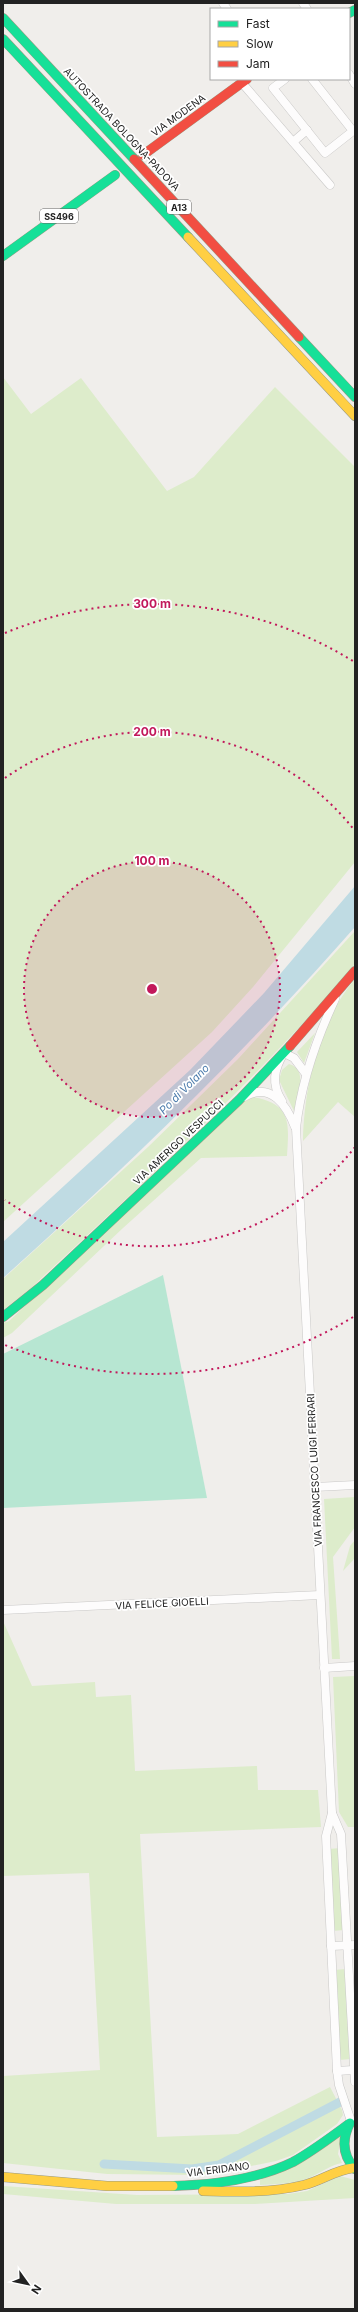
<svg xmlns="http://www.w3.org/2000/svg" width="358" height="2312" font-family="Inter,sans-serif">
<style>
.grass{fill:#ddeccb}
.pitch{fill:#b7e6d2}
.water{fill:#bfdbe3}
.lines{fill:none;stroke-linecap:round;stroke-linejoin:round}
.canal{stroke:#bfdbe3;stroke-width:9}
.street-casing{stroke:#c9c8c7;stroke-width:9}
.fast-casing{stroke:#999a82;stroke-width:10}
.slow-casing{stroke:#999a82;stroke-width:10}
.jam-casing{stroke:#999a82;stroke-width:10}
.street{stroke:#fdfcfc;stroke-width:8}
.fast{stroke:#16e098;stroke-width:9}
.slow{stroke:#ffcf43;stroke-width:9}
.jam{stroke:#f24e42;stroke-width:9}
.ring{fill:none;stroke:#c2185b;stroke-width:2;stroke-dasharray:2 4}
.labels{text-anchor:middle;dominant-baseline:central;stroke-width:3.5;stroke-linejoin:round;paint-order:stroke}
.shield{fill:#fff;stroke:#646464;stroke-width:1}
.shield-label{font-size:9px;font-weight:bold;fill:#222}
.street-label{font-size:10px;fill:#222;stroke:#fff}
.water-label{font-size:11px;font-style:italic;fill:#4a7aab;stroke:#fff}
.centre{fill:#c2185b;stroke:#fff;stroke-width:2}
.ring-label{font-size:12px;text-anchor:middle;font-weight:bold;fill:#c2185b;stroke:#fff;stroke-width:3.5;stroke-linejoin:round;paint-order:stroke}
</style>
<rect width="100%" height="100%" fill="#f0eeeb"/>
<g class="grass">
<polygon points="3,377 31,414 81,378 167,491 194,477 275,387 355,467 355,862 253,987 212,1032 3,1222"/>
<path d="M 355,931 L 355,964 C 257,1081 142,1183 31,1288 L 3,1310 L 3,1279 L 148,1147 L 238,1059 Z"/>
<path d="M 355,979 L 355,1117 L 338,1102 L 303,1141 C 304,1087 319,1021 355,979 Z"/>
<polygon points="315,1033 304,1063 297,1052"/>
<path d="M 289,1064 C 309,1069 297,1097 294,1111 L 279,1080 L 282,1070 Z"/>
<path d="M 253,1097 C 292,1104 289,1123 287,1156 L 201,1158 L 123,1228 L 12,1333 L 3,1338 L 3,1323 L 9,1321 L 242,1103 Z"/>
<polygon points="355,1497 355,1527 333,1557 340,1659 332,1659 324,1499"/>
<polygon points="355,1540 355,1558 343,1571 350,1546"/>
<polygon points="3,1621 32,1686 95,1682 96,1697 131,1695 135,1771 257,1766 258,1790 318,1790 321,1827 140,1834 157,2137 238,2134 330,2087 342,2110 343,2115 337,2124 293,2155 276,2161 206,2175 107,2174 3,2163 3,2076 100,2070 89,1873 3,1876"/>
<polygon points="355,1676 355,1827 348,1827 339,1812 333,1677"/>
<polygon points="340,1848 344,1930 333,1931 329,1849"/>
<polygon points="346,1969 351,2059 339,2060 334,1970"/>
<path d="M 342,2132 L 338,2154 L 342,2163 C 330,2165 324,2171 313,2176 C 297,2184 278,2184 260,2185 L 260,2180 Z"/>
<polygon points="340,2176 355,2180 355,2198 255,2204 116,2204 3,2194 3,2186 137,2195 288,2194 307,2191"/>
</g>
<polygon class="pitch" points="163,1275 207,1498 3,1508 3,1354"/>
<path class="water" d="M 355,886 L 355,927 C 245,1052 127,1167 3,1278 L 3,1242 L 190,1070 L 264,993 Z"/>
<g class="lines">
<polyline class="canal" points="104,2164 192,2169 219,2165 340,2102"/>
<g class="street-casing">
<g id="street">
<polyline points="223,3 227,9"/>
<polyline points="303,3 307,9"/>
<polyline points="349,74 355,84"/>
<polyline points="285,79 273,88 325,153 353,131 312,79"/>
<polyline points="242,83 330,185"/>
<polyline points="293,142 307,130"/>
<path d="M 335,999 C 316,1040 301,1083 296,1128 L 332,1813 L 326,1836 L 337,2071 L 339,2085 L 351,2121"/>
<path d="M 244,1097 C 271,1081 287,1106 295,1127"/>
<path d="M 282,1101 C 271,1084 274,1069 284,1053 L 294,1058 L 306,1074"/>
<polyline points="315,1487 355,1485"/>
<polyline points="3,1610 320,1595"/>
<polyline points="324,1668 355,1666"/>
<polyline points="332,1813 341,1834 355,2082"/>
<polyline points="331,1946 355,1945"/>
<polyline points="337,2071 353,2070"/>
</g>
</g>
<g class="fast-casing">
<g id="fast">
<polyline points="349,13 355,10"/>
<polyline points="3,18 134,159"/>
<polyline points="3,39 188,237"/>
<polyline points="3,256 115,175"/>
<polyline points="299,337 355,397"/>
<polyline points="3,1317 43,1285 239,1100 290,1046"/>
<path d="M 350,2123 C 342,2139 342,2155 355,2169"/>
<path d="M 173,2186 C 213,2185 256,2180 293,2162 C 313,2151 331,2137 349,2124"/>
</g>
</g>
<g class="slow-casing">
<g id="slow">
<polyline points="188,237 355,416"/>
<polyline points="3,2177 107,2186 173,2186"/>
<path d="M 203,2191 C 237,2192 271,2193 304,2185 C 321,2181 335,2170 353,2168"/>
</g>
</g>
<g class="jam-casing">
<g id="jam">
<polyline points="143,155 247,79"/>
<polyline points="134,159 299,337"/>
<polyline points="290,1046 355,971"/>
</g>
</g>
<use href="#street" class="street"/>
<use href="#fast" class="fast"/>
<use href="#slow" class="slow"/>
<use href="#jam" class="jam"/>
</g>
<circle cx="152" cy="989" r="128" fill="#c2185b" fill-opacity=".12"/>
<g class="ring">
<circle cx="152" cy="989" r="128"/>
<path d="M355 1147A257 257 0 0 1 5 1200M5 778A257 257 0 0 1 355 831"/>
<path d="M353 1317A385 385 0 0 1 5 1345M5 633A385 385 0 0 1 353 661"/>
</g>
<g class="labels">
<g class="shield">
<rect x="167" y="200" width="24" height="14" rx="3"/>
<rect x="40" y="209" width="38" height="14" rx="3"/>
</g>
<g class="shield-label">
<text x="179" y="207">A13</text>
<text x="59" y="216">SS496</text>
</g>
<g class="street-label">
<text transform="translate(178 115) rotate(-36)">VIA MODENA</text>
<text transform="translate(122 129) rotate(47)">AUTOSTRADA BOLOGNA-PADOVA</text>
<text transform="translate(178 1142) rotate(-43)">VIA AMERIGO VESPUCCI</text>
<text transform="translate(314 1470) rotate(-93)">VIA FRANCESCO LUIGI FERRARI</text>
<text transform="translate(162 1603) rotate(-3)">VIA FELICE GIOELLI</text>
<text transform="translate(218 2169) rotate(-7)">VIA ERIDANO</text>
</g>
<g class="water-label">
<text transform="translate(184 1089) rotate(-45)">Po di Volano</text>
</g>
</g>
<circle cx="152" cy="989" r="6" class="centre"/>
<g class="ring-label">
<text x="152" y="608">300 m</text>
<text x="152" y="736">200 m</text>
<text x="152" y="865">100 m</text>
</g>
<rect width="358" height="2312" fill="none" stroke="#222222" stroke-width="8"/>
<rect x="210" y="8" width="140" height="72" fill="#ffffff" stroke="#a7a7a7"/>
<rect x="218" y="21" width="20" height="6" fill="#16e098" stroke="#a7a7a7"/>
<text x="246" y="28" font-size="12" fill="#222222">Fast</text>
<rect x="218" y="41" width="20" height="6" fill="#ffcf43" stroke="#a7a7a7"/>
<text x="246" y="48" font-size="12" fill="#222222">Slow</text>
<rect x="218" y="61" width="20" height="6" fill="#f24e42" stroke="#a7a7a7"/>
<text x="246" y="68" font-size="12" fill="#222222">Jam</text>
<g transform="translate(28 2284) rotate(123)" stroke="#ffffff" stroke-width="3" paint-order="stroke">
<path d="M0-3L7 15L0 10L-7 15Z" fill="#222222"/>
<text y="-6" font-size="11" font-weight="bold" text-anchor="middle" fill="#222222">N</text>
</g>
</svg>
